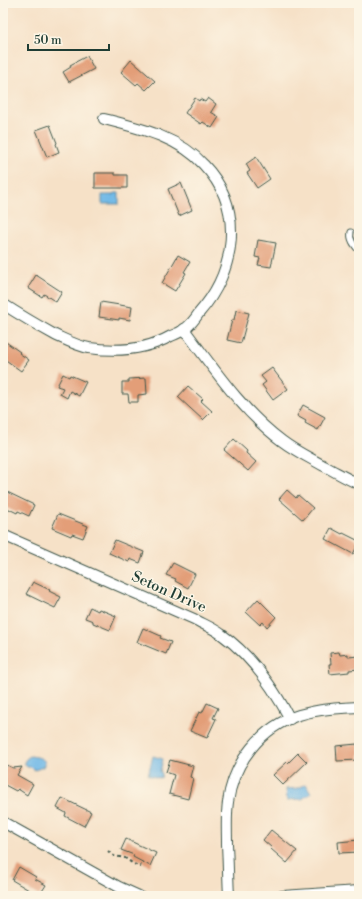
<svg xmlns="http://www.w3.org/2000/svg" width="362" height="899" font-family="'Libre Bodoni',serif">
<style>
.water{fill:#6eb8e7;stroke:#467a8e}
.building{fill:#e39e78}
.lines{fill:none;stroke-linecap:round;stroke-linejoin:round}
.service-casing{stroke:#3f564a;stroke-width:7}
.minor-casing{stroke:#3f564a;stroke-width:12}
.path{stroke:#3f564a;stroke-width:2;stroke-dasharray:3 3;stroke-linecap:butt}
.service{stroke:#fff;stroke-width:5}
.minor{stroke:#fff;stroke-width:10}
.labels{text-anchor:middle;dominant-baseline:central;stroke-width:3;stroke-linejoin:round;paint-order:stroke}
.street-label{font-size:15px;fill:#1f3d34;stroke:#fcf5e5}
</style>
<rect width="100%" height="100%" fill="#fcf5e5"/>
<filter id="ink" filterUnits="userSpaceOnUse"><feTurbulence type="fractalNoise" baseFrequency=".025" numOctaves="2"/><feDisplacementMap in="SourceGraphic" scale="8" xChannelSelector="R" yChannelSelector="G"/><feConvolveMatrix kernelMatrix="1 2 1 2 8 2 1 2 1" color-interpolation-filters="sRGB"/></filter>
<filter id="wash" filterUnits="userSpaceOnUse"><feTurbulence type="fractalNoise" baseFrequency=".012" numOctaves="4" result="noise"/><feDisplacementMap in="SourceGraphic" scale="16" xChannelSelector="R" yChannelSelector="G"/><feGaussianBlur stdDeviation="0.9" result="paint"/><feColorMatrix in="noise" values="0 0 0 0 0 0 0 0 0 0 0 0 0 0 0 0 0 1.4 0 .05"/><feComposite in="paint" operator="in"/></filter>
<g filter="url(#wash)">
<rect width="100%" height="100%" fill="#f6e1c7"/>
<g class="water">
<polygon points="114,193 119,193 119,204 102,204 102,195 114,195"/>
<path d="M 30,756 C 36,757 42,757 45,762 L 43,767 L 35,770 L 31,767 L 27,767 L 25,764 L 24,762 L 26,759 Z"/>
<polygon points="153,756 163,759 160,772 162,773 161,778 159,777 159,778 148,775"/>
<polygon points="306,784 311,793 302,799 287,800 286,789 299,788"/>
</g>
<g id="blocks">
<g class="building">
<polygon points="87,56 94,69 69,82 63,72 71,67 70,65"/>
<polygon points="131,60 155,81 146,90 138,83 136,85 121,72"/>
<polygon points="195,98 199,101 200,99 205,102 208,98 216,104 211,112 219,117 212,128 203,122 201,124 185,113"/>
<polygon points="50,125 57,143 56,144 59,152 47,157 36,130"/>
<polygon points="256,157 270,179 257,188 247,173 250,171 246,164"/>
<polygon points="95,173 115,173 115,175 127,175 127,188 95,188"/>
<polygon points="181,183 192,210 179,216 168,189"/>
<polygon points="258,240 276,243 271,267 258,265 260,258 255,257"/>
<polygon points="178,255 190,262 184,272 186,273 175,291 162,283"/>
<polygon points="36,275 62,292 56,302 44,294 42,297 28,288"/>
<polygon points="101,302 132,307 130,320 119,318 119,320 99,317"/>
<polygon points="236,310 249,313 241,343 227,340 232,320 234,320"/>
<polygon points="3,340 20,352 19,353 29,360 21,371 3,358"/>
<polygon points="272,368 288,389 273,400 262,385 266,382 261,376"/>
<polygon points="63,374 69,377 70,375 86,382 79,396 70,391 67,398 60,394 63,388 57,386"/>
<polygon points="146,378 147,394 138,395 138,402 129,402 128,394 122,394 122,382 129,382 129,379"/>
<polygon points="188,386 203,399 201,401 212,411 203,420 178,397"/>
<polygon points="303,405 325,417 318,430 305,423 306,421 297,416"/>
<polygon points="234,439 247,451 246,453 256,462 248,471 224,450"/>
<polygon points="287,490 296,498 298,495 313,508 303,520 279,499"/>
<polygon points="5,491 34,505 29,516 18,511 17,513 3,506 3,496"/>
<polygon points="58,514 88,526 83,538 72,534 71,536 52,528"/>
<polygon points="331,528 342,534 343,533 359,541 359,543 353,554 325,539"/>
<polygon points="115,540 144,552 140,563 130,559 129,562 109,553"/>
<polygon points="173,563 195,574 188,588 175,581 176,579 166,575"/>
<polygon points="33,582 50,590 49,591 61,597 55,608 26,594"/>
<polygon points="258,599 276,617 267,627 263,622 260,625 246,612"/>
<polygon points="90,607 98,611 99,609 116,616 110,630 93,623 93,621 85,618"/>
<polygon points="143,628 161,636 160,638 171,642 166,654 137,642"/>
<polygon points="339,652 340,655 348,654 348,657 359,656 359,669 349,670 349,672 330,674 329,664 331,664 330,653"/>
<polygon points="207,703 218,708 213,718 216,719 207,738 190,731 199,712 202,713"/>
<polygon points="357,744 357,746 359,746 359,760 337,761 336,746"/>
<polygon points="298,753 307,762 283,785 273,775 287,762 288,763"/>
<polygon points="170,760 193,766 190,777 193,778 188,799 169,794 174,775 166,772"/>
<polygon points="7,765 13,768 22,767 17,775 33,784 27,795 18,789 16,791 3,784 3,773"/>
<polygon points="62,798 91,812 84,826 65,816 66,813 57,808"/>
<polygon points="271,830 297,851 287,863 271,849 272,848 263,840"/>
<polygon points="126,839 156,853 150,866 133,857 134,855 121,850"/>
<polygon points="359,840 359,852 339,853 338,842"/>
<polygon points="19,867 36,877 35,879 46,885 39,896 12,880"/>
</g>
</g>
</g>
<g filter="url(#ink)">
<use href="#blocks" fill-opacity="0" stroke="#3f564a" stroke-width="1"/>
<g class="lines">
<g class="service-casing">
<path id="service" d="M 351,232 C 349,239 354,245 359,251"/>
</g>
<g class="minor-casing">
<g id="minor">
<path d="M 3,304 C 20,315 37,325 55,335 C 66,340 77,346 89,348 C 117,352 146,350 171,336 C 176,334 181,332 185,329 C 190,325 195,319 199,313 C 236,271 245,208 204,165 C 179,137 139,128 104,119"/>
<path d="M 184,329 C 214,369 242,411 282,441 C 295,451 310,458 324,466 C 336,472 347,479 359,484"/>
<path d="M 3,535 L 194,619 C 203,624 213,628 221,634 C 251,655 273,687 290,719"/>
<polyline points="3,822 119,887 139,896"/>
<path d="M 229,896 C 228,879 228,862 227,844 C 227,830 226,816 228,802 C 233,763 261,727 299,715 C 319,709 339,708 359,707"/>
<polyline points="282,896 359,891"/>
</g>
</g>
<polyline class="path" points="108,851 114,856 125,858 132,863 140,867 141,863"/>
<use href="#service" class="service"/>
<use href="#minor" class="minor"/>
</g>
</g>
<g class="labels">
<g class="street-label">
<text transform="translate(169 592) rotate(24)">Seton Drive</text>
</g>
</g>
<rect width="362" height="899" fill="none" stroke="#fcf5e5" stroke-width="16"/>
<path d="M28 44v6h81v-6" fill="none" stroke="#1f3d34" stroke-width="2"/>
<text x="34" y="44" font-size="12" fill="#1f3d34" stroke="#fcf5e5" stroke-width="3" paint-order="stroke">50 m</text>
</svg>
